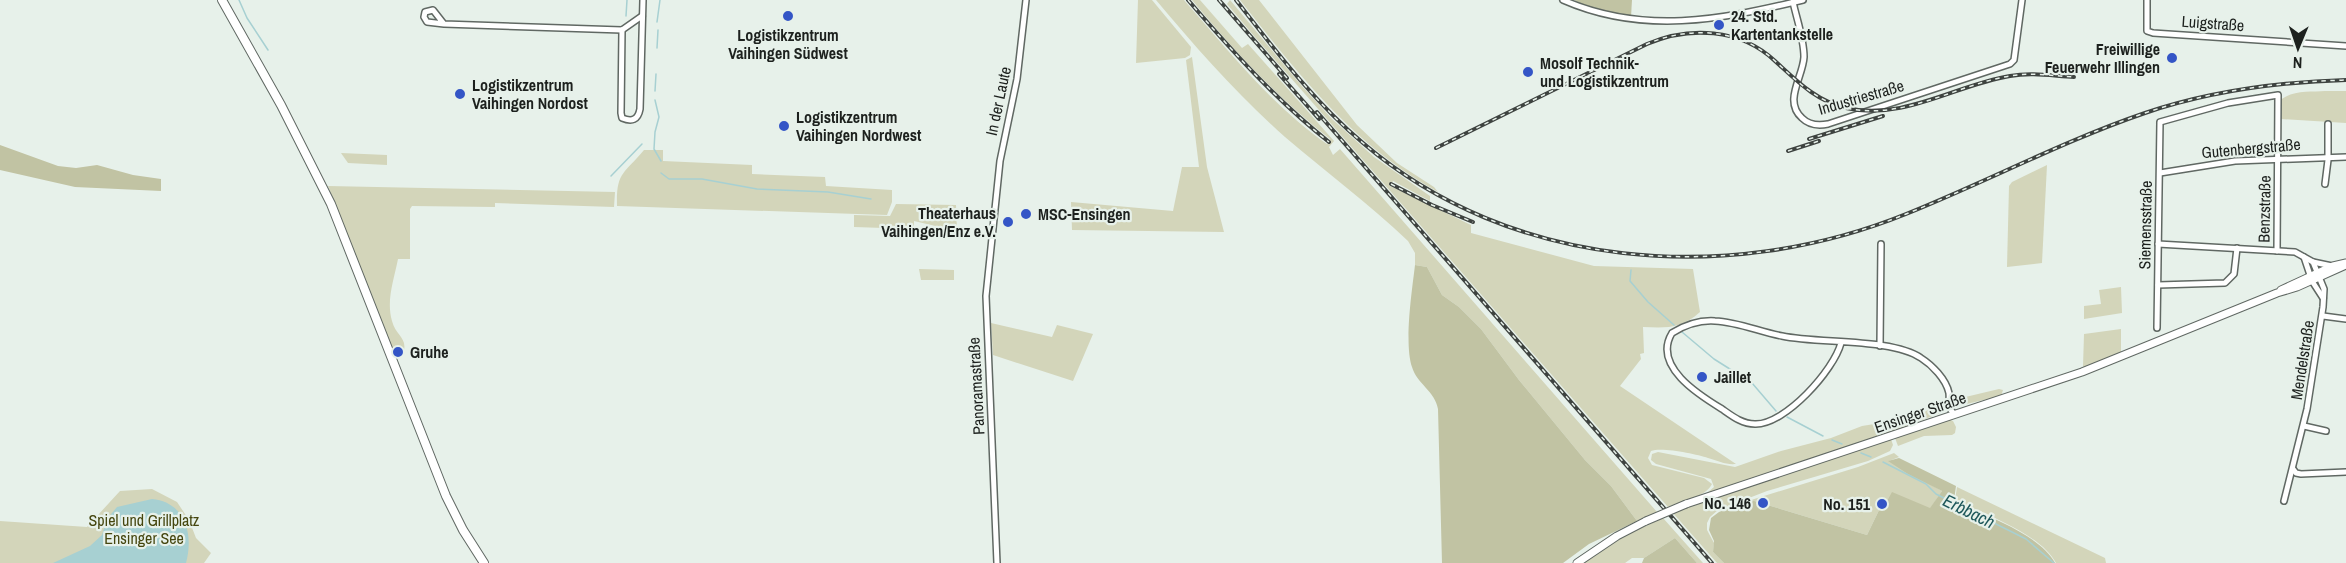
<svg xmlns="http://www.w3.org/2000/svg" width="2346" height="563" font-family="'Archivo Narrow',sans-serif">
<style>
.green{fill:#d3d5ba}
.forest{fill:#c1c3a3}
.water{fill:#a7d0d2}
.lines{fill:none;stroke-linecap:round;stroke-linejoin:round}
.stream{stroke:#a7d0d2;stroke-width:1.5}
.minor-casing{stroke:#606863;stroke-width:8}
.tertiary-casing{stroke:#606863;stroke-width:9}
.secondary-casing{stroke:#606863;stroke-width:10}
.minor{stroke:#fff;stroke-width:5}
.tertiary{stroke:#fff;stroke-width:7}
.secondary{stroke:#fff;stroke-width:8}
.rail-casing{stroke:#3e4340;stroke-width:4}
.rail{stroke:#e7f1ea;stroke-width:1.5;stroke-dasharray:4.5;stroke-linecap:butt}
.tertiary-bridge-casing{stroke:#606863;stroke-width:9;stroke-linecap:butt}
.tertiary-bridge{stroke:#fff;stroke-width:7}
.poi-dot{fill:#3455c6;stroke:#e7f1ea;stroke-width:2}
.labels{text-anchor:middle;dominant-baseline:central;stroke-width:4.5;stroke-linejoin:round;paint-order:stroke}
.poi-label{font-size:16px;font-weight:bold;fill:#1d211e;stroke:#e7f1ea;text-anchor:start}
.street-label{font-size:16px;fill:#1d211e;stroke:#e7f1ea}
.park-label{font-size:16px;fill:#45460f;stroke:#e7f1ea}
.water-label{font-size:18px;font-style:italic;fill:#1d575a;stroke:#e7f1ea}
</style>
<rect width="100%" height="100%" fill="#e7f1ea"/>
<g class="green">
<polygon points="1138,0 1152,0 1191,47 1190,55 1185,58 1136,63"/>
<path d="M 1156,0 L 1184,0 C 1228,50 1272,106 1327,144 L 1330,139 C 1279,99 1234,51 1192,0 L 1200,0 L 1242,48 L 1248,44 L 1334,141 L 1329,147 L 1333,155 L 1340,149 L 1657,512 L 1637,521 L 1611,486 L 1585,460 L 1519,380 L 1481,329 L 1459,307 L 1442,295 L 1427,267 L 1415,265 L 1415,253 L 1408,241 C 1369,204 1326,172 1285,137 C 1238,95 1197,49 1156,0 Z"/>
<path d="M 1230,0 L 1301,85 L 1332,119 L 1374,157 L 1430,196 L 1430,201 L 1393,181 L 1390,186 L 1471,225 L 1471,233 L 1594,266 L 1693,269 L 1700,312 C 1681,329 1666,328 1643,327 L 1644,353 L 1640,354 L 1641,359 L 1620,386 L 1736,464 C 1726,465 1718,461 1708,458 C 1696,454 1662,447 1651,451 L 1648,458 L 1652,465 L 1704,478 L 1712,484 C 1706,497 1680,502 1668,507 L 1254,36 L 1227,4 Z"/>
<path d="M 1240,0 L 1259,0 L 1357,125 L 1397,163 L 1434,187 L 1438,192 C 1355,147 1297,73 1240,0 Z"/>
<polygon points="1192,57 1207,167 1224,232 1072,230 1071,202 1173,211 1182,167 1199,167 1186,60"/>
<path d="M 2325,91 L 2346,91 L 2346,123 L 2281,119 L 2281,100 C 2292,90 2312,92 2325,91 Z"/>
<path d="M 644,150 L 663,150 L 663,161 L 752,165 L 752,174 L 825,177 L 826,186 L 892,190 L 892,202 L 887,215 L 617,206 C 616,172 624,174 644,150 Z"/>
<polygon points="341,153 387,155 387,165 348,163"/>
<polygon points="2047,165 2042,263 2007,267 2009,186 2012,182"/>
<path d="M 328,186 L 615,192 L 614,207 L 495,203 L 495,207 L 412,206 L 410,209 L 410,259 L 398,259 C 394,280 386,300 392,321 C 396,337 410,338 402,356 L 396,359 Z"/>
<polygon points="896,204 956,205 957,231 914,221 914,229 854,227 854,215 890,216"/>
<polygon points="919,269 954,270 954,280 921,280"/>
<polygon points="2121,287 2122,313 2084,319 2084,306 2101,304 2099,290"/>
<polygon points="991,323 1052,337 1057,325 1093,334 1073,381 993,355"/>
<polygon points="2121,329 2121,355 2085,369 2083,366 2084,334"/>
<polygon points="1999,389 2003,390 2001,396 1962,405 1957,399"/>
<polygon points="1940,400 1947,404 1943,412 1892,432 1890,422 1921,415"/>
<polygon points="1948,419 1953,421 1956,427 1955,433 1952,435 1924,436 1898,446 1895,438"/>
<polygon points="1887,422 1890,433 1707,493 1714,487 1711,479 1656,464 1651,460 1652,454 1658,452 1735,467 1781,451 1831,438 1862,426"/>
<polygon points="1891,439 1893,445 1890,451 1868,461 1767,491 1718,510 1710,517 1707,523 1707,530 1714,543 1713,552 1724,563 1717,563 1673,513 1700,502"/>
<polygon points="1894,453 1899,457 1889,461 1942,491 1930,509 1882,504 1867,535 1751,500 1858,467"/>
<path d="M 1957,487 L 2105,558 L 2106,563 L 2056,563 C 2041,534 1984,514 1955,500 Z"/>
<polygon points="152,489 177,502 189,520 196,538 211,553 204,563 0,563 0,521 87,527 120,491"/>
<polygon points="1663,518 1703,563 1697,563 1675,538 1644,558 1632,558 1625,563 1581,563 1619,538"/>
</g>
<g class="forest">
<polygon points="1574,0 1632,0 1631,17 1584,5"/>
<polygon points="0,145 58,166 76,168 97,165 133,175 161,179 161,191 75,187 0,170"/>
<path d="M 1415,265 L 1427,267 L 1442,295 L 1459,307 L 1481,329 L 1519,380 L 1585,460 L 1611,486 L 1637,521 L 1589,544 L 1563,563 L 1442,563 L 1438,409 C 1435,391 1417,384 1412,367 C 1404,343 1412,291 1415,265 Z"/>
<path d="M 1899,458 L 1956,486 L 1954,500 C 1983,515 2040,534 2055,563 L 1724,563 L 1713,552 L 1714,541 L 1709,530 L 1711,518 L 1719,512 L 1751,500 L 1867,535 L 1882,504 L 1885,505 L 1892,492 L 1930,508 L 1942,491 L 1908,474 L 1888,461 Z"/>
<polygon points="1675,538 1697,563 1642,563 1644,558"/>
</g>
<path class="water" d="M 152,499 C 185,502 194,534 186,563 L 53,563 L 90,546 L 102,535 L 107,519 L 117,507 Z"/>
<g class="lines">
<g class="stream">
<polyline points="239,0 247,18 268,50"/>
<polyline points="626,16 627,0"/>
<polyline points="657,22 660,0"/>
<polyline points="657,48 658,30"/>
<polyline points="655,91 656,74"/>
<polyline points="655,100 659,117 655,132 654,149 661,161"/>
<polyline points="661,173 669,179 702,179 757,189 828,192 871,199"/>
<polyline points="611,176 642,144"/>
<polyline points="1631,270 1630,281 1648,302 1674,325"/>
<polyline points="1682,332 1714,359 1752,383 1776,411"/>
<polyline points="1787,417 1823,436"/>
<polyline points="1832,440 1842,444"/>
<polyline points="1861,453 1871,457"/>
<polyline points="1883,462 1926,484 1936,494 2026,539 2054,563"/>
</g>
<g class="minor-casing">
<g id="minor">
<path d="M 1563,0 C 1643,35 1720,20 1803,0"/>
<polyline points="2147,0 2147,31 2153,33 2346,46"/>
<path d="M 1793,2 C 1797,20 1804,39 1804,57 C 1803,77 1783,101 1802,118 C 1809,125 1818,126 1828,124 L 2010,64 L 2014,60 L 2022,0"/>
<polyline points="444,24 427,22 424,17 425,12 433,10 444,24 622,30"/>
<path d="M 622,30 L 621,113 L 622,118 C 632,122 638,120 640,109 L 643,0"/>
<polyline points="622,30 642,16"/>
<polyline points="2160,173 2235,161 2346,157"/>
<polyline points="2325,184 2328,160 2328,124"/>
<polyline points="2158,244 2295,252 2313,262 2324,289 2323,307 2307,409 2284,501"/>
<polyline points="2304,257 2312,281 2323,298"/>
<polyline points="2313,262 2332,266"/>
<polyline points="2158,285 2225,283 2234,274 2237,248"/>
<polyline points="2323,316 2346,319"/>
<polyline points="2157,328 2160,122 2228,103 2278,95 2277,251"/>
<path d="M 1841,343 C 1834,370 1785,425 1755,424 C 1742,424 1732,416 1722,409 C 1699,395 1652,366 1672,333 C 1685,325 1700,320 1715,321 C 1738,322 1760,332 1782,336 C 1819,344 1892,338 1921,358 C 1932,365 1946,379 1949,393 C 1950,401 1947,407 1954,414"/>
<polyline points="1880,346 1881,244"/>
<polyline points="2304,426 2326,431"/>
<polyline points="2293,469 2296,473 2301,474 2346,472"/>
<polyline points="997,563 986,296 1000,161 1017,79 1026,0"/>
</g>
</g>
<g class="tertiary-casing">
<g id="tertiary">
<polyline points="2281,290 2333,266 2346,263"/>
<polyline points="1686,504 2082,372 2277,293 2297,287 2346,265"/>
<polyline points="1577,563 1617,536 1646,521"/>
</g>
</g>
<g class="secondary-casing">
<polyline id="secondary" points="222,0 281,105 331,204 446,496 463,530 484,563"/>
</g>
<use href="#minor" class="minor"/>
<use href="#tertiary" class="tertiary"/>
<use href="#secondary" class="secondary"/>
<g class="rail-casing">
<g id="rail">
<path d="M 1188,0 C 1232,51 1276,100 1329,142"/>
<polyline points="1219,0 1287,78"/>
<path d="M 1236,0 C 1275,50 1314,102 1363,143 C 1511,270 1728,286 1906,214 C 1986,182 2063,141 2145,113 C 2210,91 2278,82 2346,80"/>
<polyline points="1279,74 1319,119"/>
<polyline points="1317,112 1712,563"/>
<polyline points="1809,139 1883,116"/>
<path d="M 1436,148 L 1647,44 C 1689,26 1740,28 1775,61 C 1797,81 1816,101 1846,108 C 1904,121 1955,85 2010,76 C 2032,72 2053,76 2074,77"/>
<polyline points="1788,151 1819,141"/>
<polyline points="1391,184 1432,205 1473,222"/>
</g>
</g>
<use href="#rail" class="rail"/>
<g class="tertiary-bridge-casing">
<polyline id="tertiary-bridge" points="1646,521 1686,504"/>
</g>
<use href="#tertiary-bridge" class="tertiary-bridge"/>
</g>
<g class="poi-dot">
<circle cx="788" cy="16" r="6"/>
<circle cx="1719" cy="25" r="6"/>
<circle cx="2172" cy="58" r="6"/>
<circle cx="1528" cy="72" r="6"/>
<circle cx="460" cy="94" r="6"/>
<circle cx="784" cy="126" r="6"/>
<circle cx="1026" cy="214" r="6"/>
<circle cx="1008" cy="222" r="6"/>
<circle cx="398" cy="352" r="6"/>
<circle cx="1702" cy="377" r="6"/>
<circle cx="1763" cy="503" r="6"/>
<circle cx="1882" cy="504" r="6"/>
</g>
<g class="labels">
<g class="poi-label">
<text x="1731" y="16">24. Std.<tspan x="1731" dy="18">Kartentankstelle</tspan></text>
<text x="788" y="35" text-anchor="middle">Logistikzentrum<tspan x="788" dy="18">Vaihingen Südwest</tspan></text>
<text x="2160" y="49" text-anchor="end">Freiwillige<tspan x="2160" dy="18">Feuerwehr Illingen</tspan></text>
<text x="1540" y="63">Mosolf Technik-<tspan x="1540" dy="18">und Logistikzentrum</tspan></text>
<text x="472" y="85">Logistikzentrum<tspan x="472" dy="18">Vaihingen Nordost</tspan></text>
<text x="796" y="117">Logistikzentrum<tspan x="796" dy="18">Vaihingen Nordwest</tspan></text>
<text x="996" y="213" text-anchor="end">Theaterhaus<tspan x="996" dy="18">Vaihingen/Enz e.V.</tspan></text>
<text x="1038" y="214">MSC-Ensingen</text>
<text x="410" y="352">Gruhe</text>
<text x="1714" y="377">Jaillet</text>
<text x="1751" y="503" text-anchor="end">No. 146</text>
<text x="1870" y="504" text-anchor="end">No. 151</text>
</g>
<g class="street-label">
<text transform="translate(2213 23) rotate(4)">Luigstraße</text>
<text transform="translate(1861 97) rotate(-16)">Industriestraße</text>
<text transform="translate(998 101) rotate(-78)">In der Laute</text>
<text transform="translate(2251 148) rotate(-5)">Gutenbergstraße</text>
<text transform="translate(2264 209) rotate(-89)">Benzstraße</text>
<text transform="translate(2145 225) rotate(-89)">Siemensstraße</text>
<text transform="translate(2302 360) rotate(-81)">Mendelstraße</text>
<text transform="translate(976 386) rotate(-93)">Panoramastraße</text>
<text transform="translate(1920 412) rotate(-19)">Ensinger Straße</text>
</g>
<g class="park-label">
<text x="144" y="520">Spiel und Grillplatz<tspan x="144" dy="18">Ensinger See</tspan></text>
</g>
<g class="water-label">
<text transform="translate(1969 511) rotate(26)">Erbbach</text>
</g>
</g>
<g transform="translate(2298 48) rotate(182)" stroke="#e7f1ea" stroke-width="4.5" paint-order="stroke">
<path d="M0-4.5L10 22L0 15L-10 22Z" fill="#1d211e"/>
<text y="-9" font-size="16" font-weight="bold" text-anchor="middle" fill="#1d211e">N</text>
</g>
</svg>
